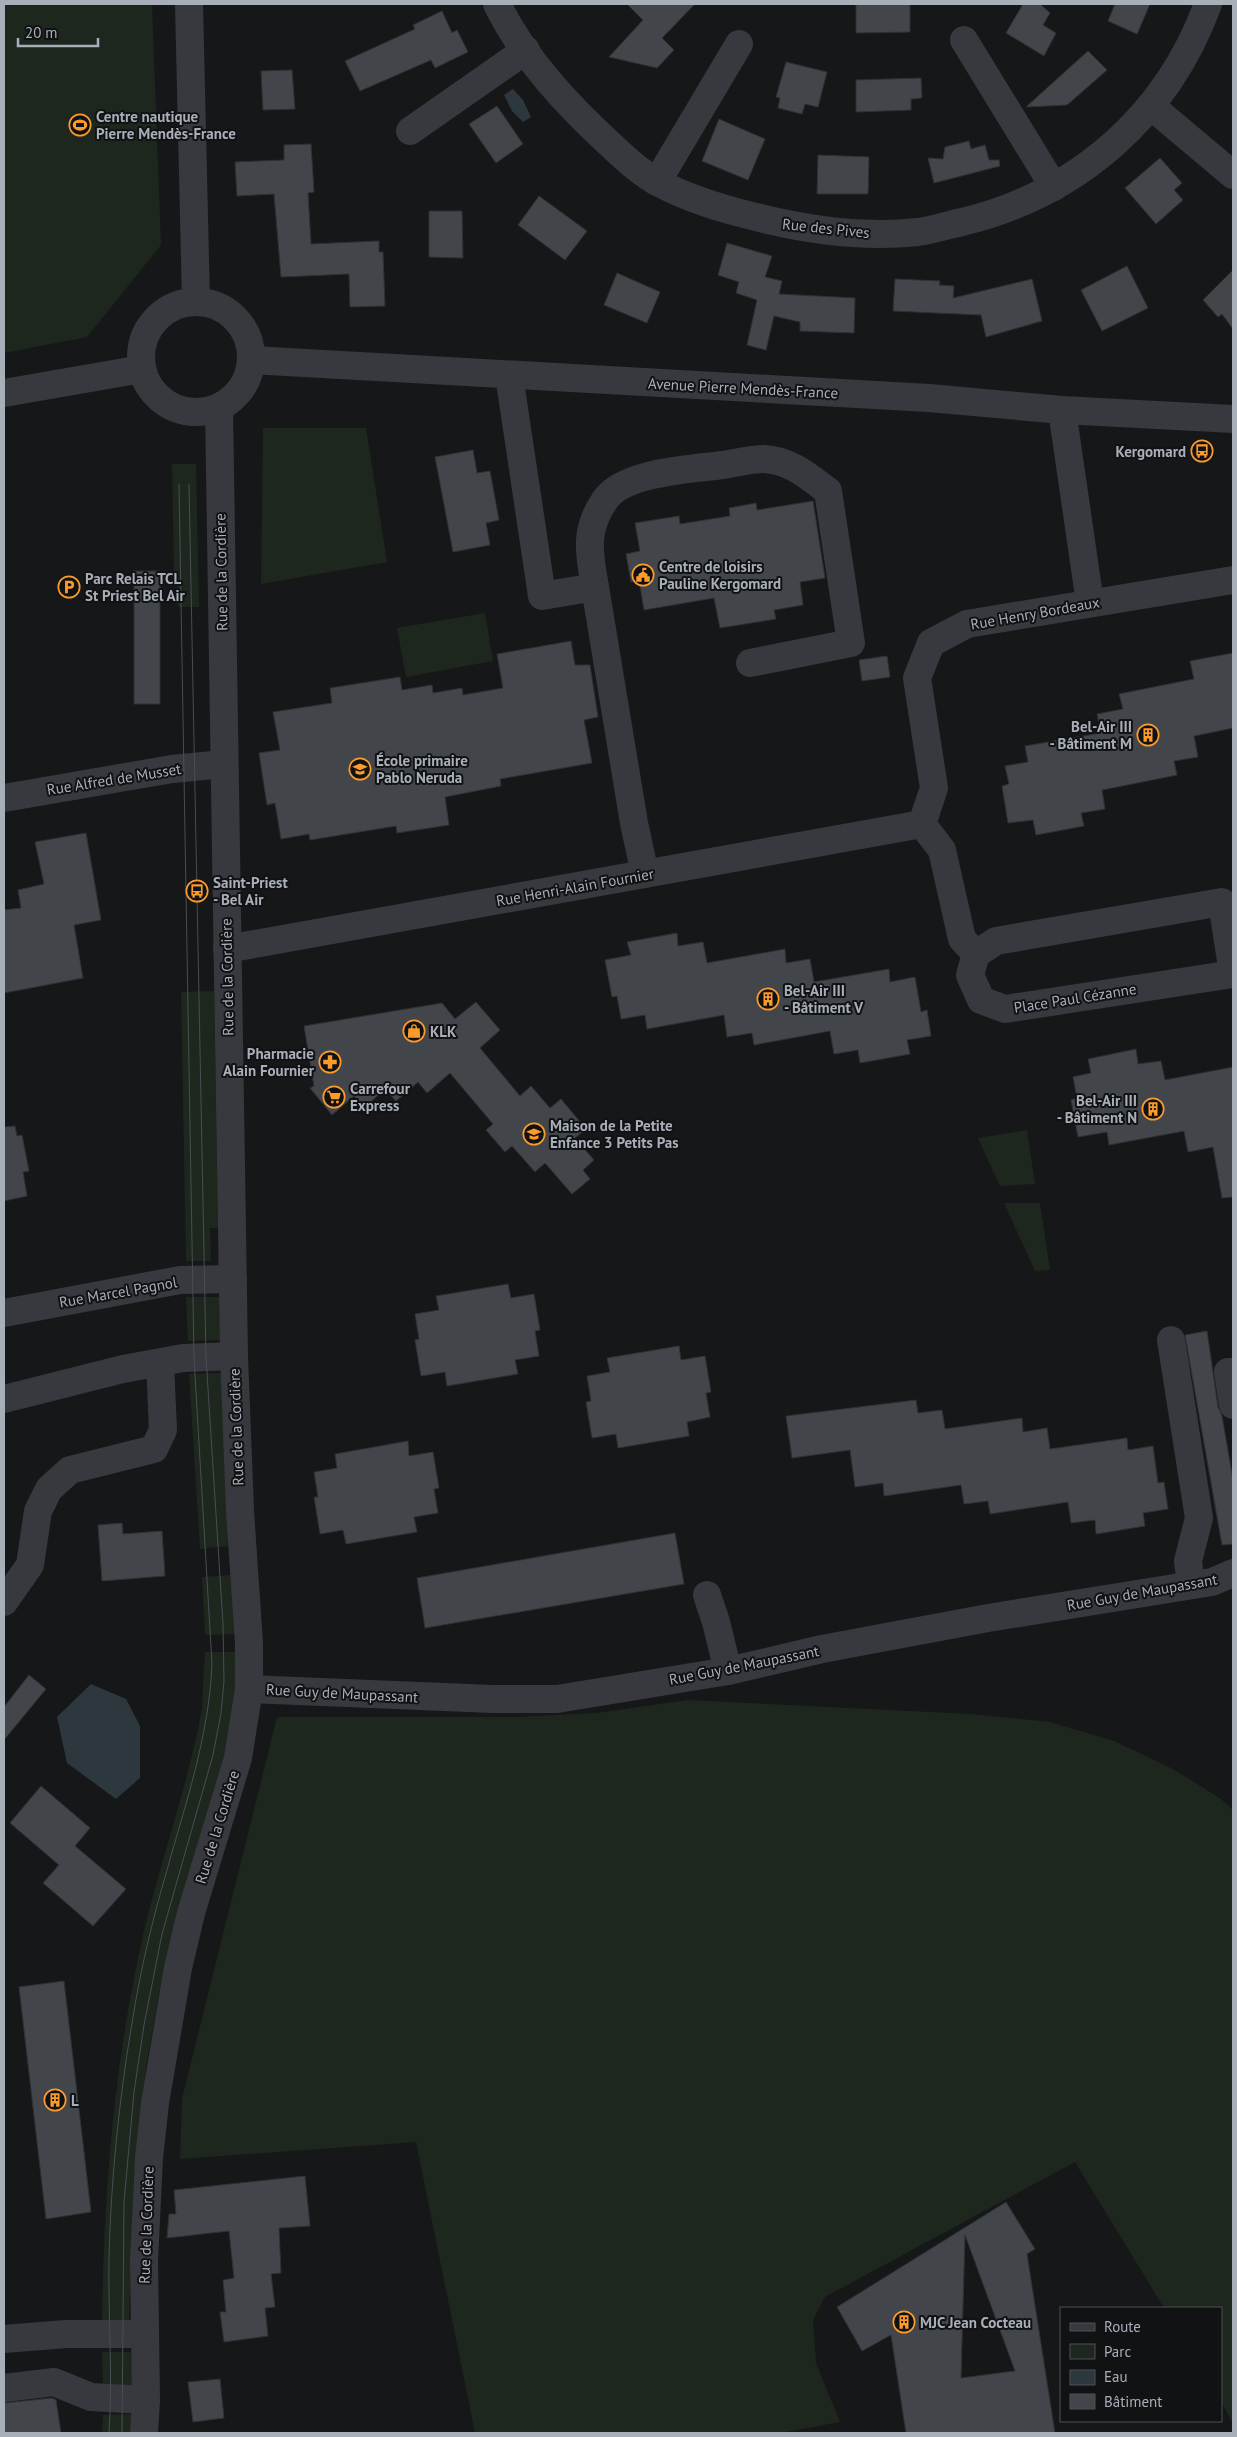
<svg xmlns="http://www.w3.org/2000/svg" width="1237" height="2437" font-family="'PT Sans',sans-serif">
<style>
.green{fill:#1e271e}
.water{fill:#2c383e}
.building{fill:#424549;stroke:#303135;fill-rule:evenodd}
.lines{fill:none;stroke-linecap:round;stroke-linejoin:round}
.minor{stroke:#37393e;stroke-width:28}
.tram{stroke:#4a4d53;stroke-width:1}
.labels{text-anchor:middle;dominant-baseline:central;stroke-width:4;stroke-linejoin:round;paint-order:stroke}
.poi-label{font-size:15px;font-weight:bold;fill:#a8afb9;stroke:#111214;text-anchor:start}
.street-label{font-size:15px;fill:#a8afb9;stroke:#111214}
</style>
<rect width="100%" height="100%" fill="#161719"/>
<g class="green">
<polygon points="4,4 152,4 161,245 87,337 4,353"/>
<polygon points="263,428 366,428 387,562 261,584"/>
<polygon points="172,464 196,464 199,607 178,607 177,573 174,573"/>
<polygon points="485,613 493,661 406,677 397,628"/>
<polygon points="214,991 218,1228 210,1228 211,1261 186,1261 181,992"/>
<polygon points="1027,1130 1035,1184 1000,1186 978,1138"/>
<polygon points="1004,1203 1040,1203 1050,1270 1035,1271"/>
<polygon points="186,1297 219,1297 220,1340 188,1341"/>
<polygon points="221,1373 229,1546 200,1549 189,1374"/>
<polygon points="231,1575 236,1634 205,1635 202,1577"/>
<path d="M 205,1652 L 236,1652 L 235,1696 L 226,1750 L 179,1905 L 159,1994 L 146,2067 L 134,2175 L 129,2320 L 102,2320 C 104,2187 114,2065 143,1935 C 159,1867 182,1802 197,1734 L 202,1707 Z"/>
<polygon points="688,1700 971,1714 1050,1722 1114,1741 1173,1769 1221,1799 1233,1810 1233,2423 1221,2402 1221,2308 1164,2308 1075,2162 825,2297 813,2320 816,2363 840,2422 780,2433 475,2433 416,2142 180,2159 182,2099 277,1717 516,1717 597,1713"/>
<polygon points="102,2352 131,2352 133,2385 103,2385"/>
<polygon points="131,2414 130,2433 102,2433 103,2415"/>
</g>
<g class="water">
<polygon points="513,89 523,100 531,117 523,122 512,111 504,95"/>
<polygon points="91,1684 126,1699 140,1726 140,1778 116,1799 67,1763 57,1717"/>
</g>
<g class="building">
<polygon points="627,4 695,4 662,38 674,50 657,68 609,57 643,20"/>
<polygon points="856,4 910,4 910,32 856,33"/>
<polygon points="1023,4 1040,4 1050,13 1043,25 1056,33 1044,56 1006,33"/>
<polygon points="1115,4 1150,4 1137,34 1108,21"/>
<polygon points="442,11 452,33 457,30 468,52 435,68 431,60 360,91 345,61 415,29 413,25"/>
<polygon points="1088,51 1107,70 1067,105 1026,107"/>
<polygon points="786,62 827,72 818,107 805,104 802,114 778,108 780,98 776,97"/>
<polygon points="292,70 295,109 263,110 261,71"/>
<polygon points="921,78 922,98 911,99 911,110 856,112 856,80"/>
<polygon points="497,106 523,144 496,163 469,124"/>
<polygon points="719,119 765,139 748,180 702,161"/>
<polygon points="969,141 971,149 985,145 989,160 999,160 1000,166 934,183 928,158 943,159 945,147"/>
<polygon points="311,144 314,192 308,193 311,244 379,241 379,252 383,252 385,306 350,307 349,274 281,277 274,194 237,196 235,162 284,160 284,145"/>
<polygon points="818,155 869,157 868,194 817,194"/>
<polygon points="1160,158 1182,183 1174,190 1183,200 1156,224 1125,188"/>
<polygon points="539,196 587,231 565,260 518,225"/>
<polygon points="429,211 462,211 463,258 429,257"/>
<polygon points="727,243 772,256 765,277 782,281 779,294 855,298 854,333 800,331 800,322 774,316 766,350 747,345 757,300 736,293 739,282 718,275"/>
<polygon points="1127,266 1148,308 1102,331 1081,290"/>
<polygon points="1233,270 1233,329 1222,314 1218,317 1203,300"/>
<polygon points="617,273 660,292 647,323 604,305"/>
<polygon points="895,279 940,281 939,285 954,286 953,298 1032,279 1042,321 986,337 981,315 893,311"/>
<polygon points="473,450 477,473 490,471 499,520 486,523 490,545 453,552 435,457"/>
<polygon points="813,501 825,578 800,582 803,605 774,610 776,619 720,628 714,598 644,610 639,580 631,582 626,554 640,551 635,523 679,516 680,524 730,516 729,508 756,503 757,510"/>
<rect x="134" y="571" width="26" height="133"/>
<polygon points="571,641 575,665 590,665 598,717 584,720 592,763 500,779 501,786 445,797 449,825 397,833 396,826 310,840 309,834 281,839 275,803 267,805 259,753 280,750 273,712 332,703 330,688 400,677 402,690 432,685 433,693 462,688 463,695 503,688 497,654"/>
<polygon points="1233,653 1233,728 1194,736 1198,757 1174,761 1177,775 1102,790 1105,809 1081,813 1084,826 1036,835 1033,820 1008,823 1002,786 1009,784 1005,766 1028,762 1025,746 1101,733 1097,714 1123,709 1119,694 1194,679 1190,661"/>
<polygon points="887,656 890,677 862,681 859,660"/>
<polygon points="86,833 101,920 74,925 83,978 4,993 4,910 21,908 18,890 44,884 35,842"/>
<polygon points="677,933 678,946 703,942 707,963 785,949 786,963 810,959 814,982 889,969 890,982 915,977 921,1012 927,1010 931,1036 907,1040 910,1054 860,1063 858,1050 834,1054 830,1031 754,1045 752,1033 727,1037 724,1015 647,1029 645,1015 621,1019 617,996 612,997 605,960 631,955 627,942"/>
<polygon points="476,1002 500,1030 480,1048 520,1096 531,1086 550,1108 561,1099 586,1129 575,1138 594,1160 583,1170 590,1179 572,1194 545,1163 535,1172 512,1146 505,1152 486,1130 493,1124 450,1073 427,1093 418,1082 396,1101 385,1089 364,1108 354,1096 332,1115 310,1088 314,1086 304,1026 442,1003 455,1019"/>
<polygon points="1136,1049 1138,1064 1161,1061 1165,1080 1233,1067 1233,1197 1222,1198 1213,1147 1188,1152 1184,1131 1109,1145 1107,1132 1078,1137 1071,1100 1077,1098 1073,1077 1091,1073 1088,1059"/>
<polygon points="15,1126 17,1136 22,1135 29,1171 23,1172 27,1196 4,1201 4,1127"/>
<polygon points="508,1284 511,1298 534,1294 540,1330 535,1331 539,1356 515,1360 518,1374 447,1386 445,1372 421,1376 415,1340 419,1339 415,1314 439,1310 436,1296"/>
<polygon points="1207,1331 1218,1407 1222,1416 1233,1480 1233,1544 1222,1545 1185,1335"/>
<polygon points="679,1346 681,1360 705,1356 711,1392 706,1393 710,1417 687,1422 689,1436 618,1448 616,1434 592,1438 586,1402 591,1401 587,1376 610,1372 607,1358"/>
<polygon points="916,1400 918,1413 942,1410 945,1429 1022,1418 1023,1432 1047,1428 1050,1449 1127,1438 1128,1450 1153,1446 1158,1483 1164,1482 1168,1509 1143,1513 1145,1526 1096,1534 1095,1520 1071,1523 1068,1502 990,1514 988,1501 964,1504 961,1485 884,1496 883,1483 855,1487 850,1450 792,1458 786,1416"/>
<polygon points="408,1441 409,1456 433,1452 439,1488 434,1489 438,1513 414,1517 417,1532 346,1544 343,1530 320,1534 314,1497 318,1497 314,1472 337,1468 335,1454"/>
<polygon points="122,1523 123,1534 162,1531 165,1576 102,1581 98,1525"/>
<polygon points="675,1533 684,1584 425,1628 417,1578"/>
<polygon points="29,1675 46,1689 4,1740 4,1707"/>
<polygon points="41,1786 90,1828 75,1846 126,1889 93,1926 43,1883 59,1865 10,1823"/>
<polygon points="64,1981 91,2212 46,2219 19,1987"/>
<polygon points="305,2176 310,2226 279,2228 281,2273 271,2274 275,2307 265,2308 268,2336 224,2342 220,2312 226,2312 223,2280 234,2278 229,2231 167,2238 169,2214 176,2214 174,2190"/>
<path d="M 1006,2202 L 1035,2249 L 1027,2254 L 1055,2433 L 906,2433 L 891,2335 L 862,2351 L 837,2307 ZM 965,2235 L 1015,2371 L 961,2378 Z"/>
<polygon points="220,2379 224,2418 193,2422 188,2382"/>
<polygon points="52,2398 56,2400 61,2433 4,2433 4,2403"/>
</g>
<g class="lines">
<g class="minor">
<polyline points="189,4 196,301"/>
<path d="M 497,4 C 524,59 568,106 613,147 C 627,160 642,174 659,183 C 689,199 720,208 752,216 C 806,230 862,238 918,232 C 932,230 948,225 962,222 C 1078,194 1167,116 1208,4"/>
<polyline points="964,40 1054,187"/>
<polyline points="1151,106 1233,175"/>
<polyline points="410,131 526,50"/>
<polyline points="657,182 739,44"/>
<circle cx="196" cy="357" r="55"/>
<polyline points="252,360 929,398 1062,410 1233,419"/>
<polyline points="509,375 542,596 595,587 634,823 645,874"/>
<polyline points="4,393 142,369"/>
<polyline points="1062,410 1090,603"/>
<path d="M 595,587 C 589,553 584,530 605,500 C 623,472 692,469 723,465 C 736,463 751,459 764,459 C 790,460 809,477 828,491 L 851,643 L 750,663"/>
<polyline points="4,798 172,769 224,764"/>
<polygon points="1222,902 1233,974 1005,1009 981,1000 970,975 976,954 996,941"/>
<polyline points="227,949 922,824"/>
<polyline points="976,954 962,939 942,850 922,824 934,788 917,678 931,643 967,624 1233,580"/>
<polyline points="4,1313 180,1280 233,1279"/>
<polyline points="1171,1340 1199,1518 1188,1561 1191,1585"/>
<polyline points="1233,1372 1228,1372 1233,1405"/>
<polyline points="4,1399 123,1369 183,1358 234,1356"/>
<polyline points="707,1595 716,1622 728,1671"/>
<polyline points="4,1602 30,1565 38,1511 49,1489 70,1470 154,1449 163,1430 160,1363"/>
<polyline points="249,1689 493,1699 557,1699 728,1671 822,1649 988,1618 1212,1582 1233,1573"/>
<polyline points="4,2339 66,2334 145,2334"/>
<polyline points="4,2388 54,2382 91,2397 146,2400"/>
<polyline points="144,2433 146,2400 144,2261 149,2158 155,2103 178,1968 191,1913 238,1758 249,1689 249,1643 240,1511 234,1356 219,408"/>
</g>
<g class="tram">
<path d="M 109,2433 C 113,2375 108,2316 109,2257 C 111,2179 119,2100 132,2023 C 140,1972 152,1921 167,1870 C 186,1802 209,1736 212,1664 L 194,1358 L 179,484"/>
<polyline points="122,2433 124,2202 134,2092 144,2025 162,1934 213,1755 221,1713 224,1681 223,1624 206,1357 189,484"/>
</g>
</g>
<defs>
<g id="stadium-ring" transform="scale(1.125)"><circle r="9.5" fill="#111214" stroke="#fc9b2b" stroke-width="1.5"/><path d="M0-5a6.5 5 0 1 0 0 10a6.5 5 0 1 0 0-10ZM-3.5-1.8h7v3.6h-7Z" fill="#fc9b2b"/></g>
<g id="bus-ring" transform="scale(1.125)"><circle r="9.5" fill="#111214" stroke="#fc9b2b" stroke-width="1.5"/><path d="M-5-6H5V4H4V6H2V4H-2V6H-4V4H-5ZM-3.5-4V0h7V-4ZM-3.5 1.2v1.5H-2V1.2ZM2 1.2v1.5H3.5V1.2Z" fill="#fc9b2b"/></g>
<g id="civic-ring" transform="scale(1.125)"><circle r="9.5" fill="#111214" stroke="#fc9b2b" stroke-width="1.5"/><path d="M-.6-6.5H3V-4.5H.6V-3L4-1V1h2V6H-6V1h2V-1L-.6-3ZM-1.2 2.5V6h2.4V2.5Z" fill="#fc9b2b"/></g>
<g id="parking-ring" transform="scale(1.125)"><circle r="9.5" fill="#111214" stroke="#fc9b2b" stroke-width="1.5"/><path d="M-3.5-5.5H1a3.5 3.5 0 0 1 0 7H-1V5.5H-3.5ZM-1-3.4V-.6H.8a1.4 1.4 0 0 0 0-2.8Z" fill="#fc9b2b"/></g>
<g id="building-ring" transform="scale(1.125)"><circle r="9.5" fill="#111214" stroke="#fc9b2b" stroke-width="1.5"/><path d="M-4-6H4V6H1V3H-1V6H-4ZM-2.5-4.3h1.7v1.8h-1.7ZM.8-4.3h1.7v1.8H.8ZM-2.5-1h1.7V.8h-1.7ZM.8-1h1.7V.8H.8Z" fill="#fc9b2b"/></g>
<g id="school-ring" transform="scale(1.125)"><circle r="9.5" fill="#111214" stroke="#fc9b2b" stroke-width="1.5"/><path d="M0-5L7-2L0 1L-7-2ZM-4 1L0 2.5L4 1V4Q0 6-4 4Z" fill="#fc9b2b"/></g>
<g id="shop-ring" transform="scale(1.125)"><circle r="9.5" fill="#111214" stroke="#fc9b2b" stroke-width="1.5"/><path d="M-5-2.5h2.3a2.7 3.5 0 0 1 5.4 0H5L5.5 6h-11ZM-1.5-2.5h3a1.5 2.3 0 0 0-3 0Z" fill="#fc9b2b"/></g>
<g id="pharmacy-ring" transform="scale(1.125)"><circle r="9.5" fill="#111214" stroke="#fc9b2b" stroke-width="1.5"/><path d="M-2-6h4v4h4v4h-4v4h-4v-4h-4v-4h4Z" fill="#fc9b2b"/></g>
<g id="supermarket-ring" transform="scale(1.125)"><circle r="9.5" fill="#111214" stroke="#fc9b2b" stroke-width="1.5"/><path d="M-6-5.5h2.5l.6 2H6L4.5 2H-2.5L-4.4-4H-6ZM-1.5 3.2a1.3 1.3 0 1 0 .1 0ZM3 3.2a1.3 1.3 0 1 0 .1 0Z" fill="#fc9b2b"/></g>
</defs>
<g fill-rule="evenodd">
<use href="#stadium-ring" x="80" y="125"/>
<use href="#bus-ring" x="1202" y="451"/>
<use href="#civic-ring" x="643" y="575"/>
<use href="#parking-ring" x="69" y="587"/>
<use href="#building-ring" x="1148" y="735"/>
<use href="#school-ring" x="360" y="769"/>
<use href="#bus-ring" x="197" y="891"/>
<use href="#building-ring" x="768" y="999"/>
<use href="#shop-ring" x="414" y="1031"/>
<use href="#pharmacy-ring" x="330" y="1062"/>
<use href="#supermarket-ring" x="334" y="1097"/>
<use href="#building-ring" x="1153" y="1109"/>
<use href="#school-ring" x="534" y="1134"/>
<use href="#building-ring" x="55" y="2100"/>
<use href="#building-ring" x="904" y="2322"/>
</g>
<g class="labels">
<g class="poi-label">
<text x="96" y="116">Centre nautique<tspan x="96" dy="17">Pierre Mendès-France</tspan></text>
<text x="1186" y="451" text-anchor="end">Kergomard</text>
<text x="659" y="566">Centre de loisirs<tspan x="659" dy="17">Pauline Kergomard</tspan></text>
<text x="85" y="578">Parc Relais TCL<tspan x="85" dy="17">St Priest Bel Air</tspan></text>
<text x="1132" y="726" text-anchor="end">Bel-Air III<tspan x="1132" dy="17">- Bâtiment M</tspan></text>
<text x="376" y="760">École primaire<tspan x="376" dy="17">Pablo Neruda</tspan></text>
<text x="213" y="882">Saint-Priest<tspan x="213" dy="17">- Bel Air</tspan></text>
<text x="784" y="990">Bel-Air III<tspan x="784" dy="17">- Bâtiment V</tspan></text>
<text x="430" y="1031">KLK</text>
<text x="314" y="1053" text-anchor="end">Pharmacie<tspan x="314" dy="17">Alain Fournier</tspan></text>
<text x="350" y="1088">Carrefour<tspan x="350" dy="17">Express</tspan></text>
<text x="1137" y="1100" text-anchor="end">Bel-Air III<tspan x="1137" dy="17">- Bâtiment N</tspan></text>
<text x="550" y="1125">Maison de la Petite<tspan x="550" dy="17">Enfance 3 Petits Pas</tspan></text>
<text x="71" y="2100">L</text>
<text x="920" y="2322">MJC Jean Cocteau</text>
</g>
<g class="street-label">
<text transform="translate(826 228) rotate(6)">Rue des Pives</text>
<text transform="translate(743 388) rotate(3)">Avenue Pierre Mendès-France</text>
<text transform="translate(221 572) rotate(-91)">Rue de la Cordière</text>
<text transform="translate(1035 613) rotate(-10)">Rue Henry Bordeaux</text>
<text transform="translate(114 779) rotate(-9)">Rue Alfred de Musset</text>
<text transform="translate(575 887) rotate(-10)">Rue Henri-Alain Fournier</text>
<text transform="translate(227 977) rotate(-91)">Rue de la Cordière</text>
<text transform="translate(1075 998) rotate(-9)">Place Paul Cézanne</text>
<text transform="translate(118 1292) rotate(-10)">Rue Marcel Pagnol</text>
<text transform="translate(236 1427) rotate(-92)">Rue de la Cordière</text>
<text transform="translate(1142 1592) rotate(-10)">Rue Guy de Maupassant</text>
<text transform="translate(744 1665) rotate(-11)">Rue Guy de Maupassant</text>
<text transform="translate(342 1693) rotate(3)">Rue Guy de Maupassant</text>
<text transform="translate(217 1827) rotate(-73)">Rue de la Cordière</text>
<text transform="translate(146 2225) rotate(-88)">Rue de la Cordière</text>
</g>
</g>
<rect width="1237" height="2437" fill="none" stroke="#a8afb9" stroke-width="10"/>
<rect x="1060" y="2307" width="162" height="115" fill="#111214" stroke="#4d5156"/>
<rect x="1070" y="2323" width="25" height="8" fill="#37393e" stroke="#4d5156"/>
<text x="1104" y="2332" font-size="15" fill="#a8afb9">Route</text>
<rect x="1070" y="2344" width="25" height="15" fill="#1e271e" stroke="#4d5156"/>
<text x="1104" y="2357" font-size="15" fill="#a8afb9">Parc</text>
<rect x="1070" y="2370" width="25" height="15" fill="#2c383e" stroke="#4d5156"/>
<text x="1104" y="2382" font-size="15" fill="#a8afb9">Eau</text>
<rect x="1070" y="2394" width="25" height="15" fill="#424549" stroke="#4d5156"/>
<text x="1104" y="2407" font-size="15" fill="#a8afb9">Bâtiment</text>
<path d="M18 38v8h80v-8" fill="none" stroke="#a8afb9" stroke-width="2.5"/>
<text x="25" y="38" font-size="15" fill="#a8afb9" stroke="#111214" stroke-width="4" paint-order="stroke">20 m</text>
</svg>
